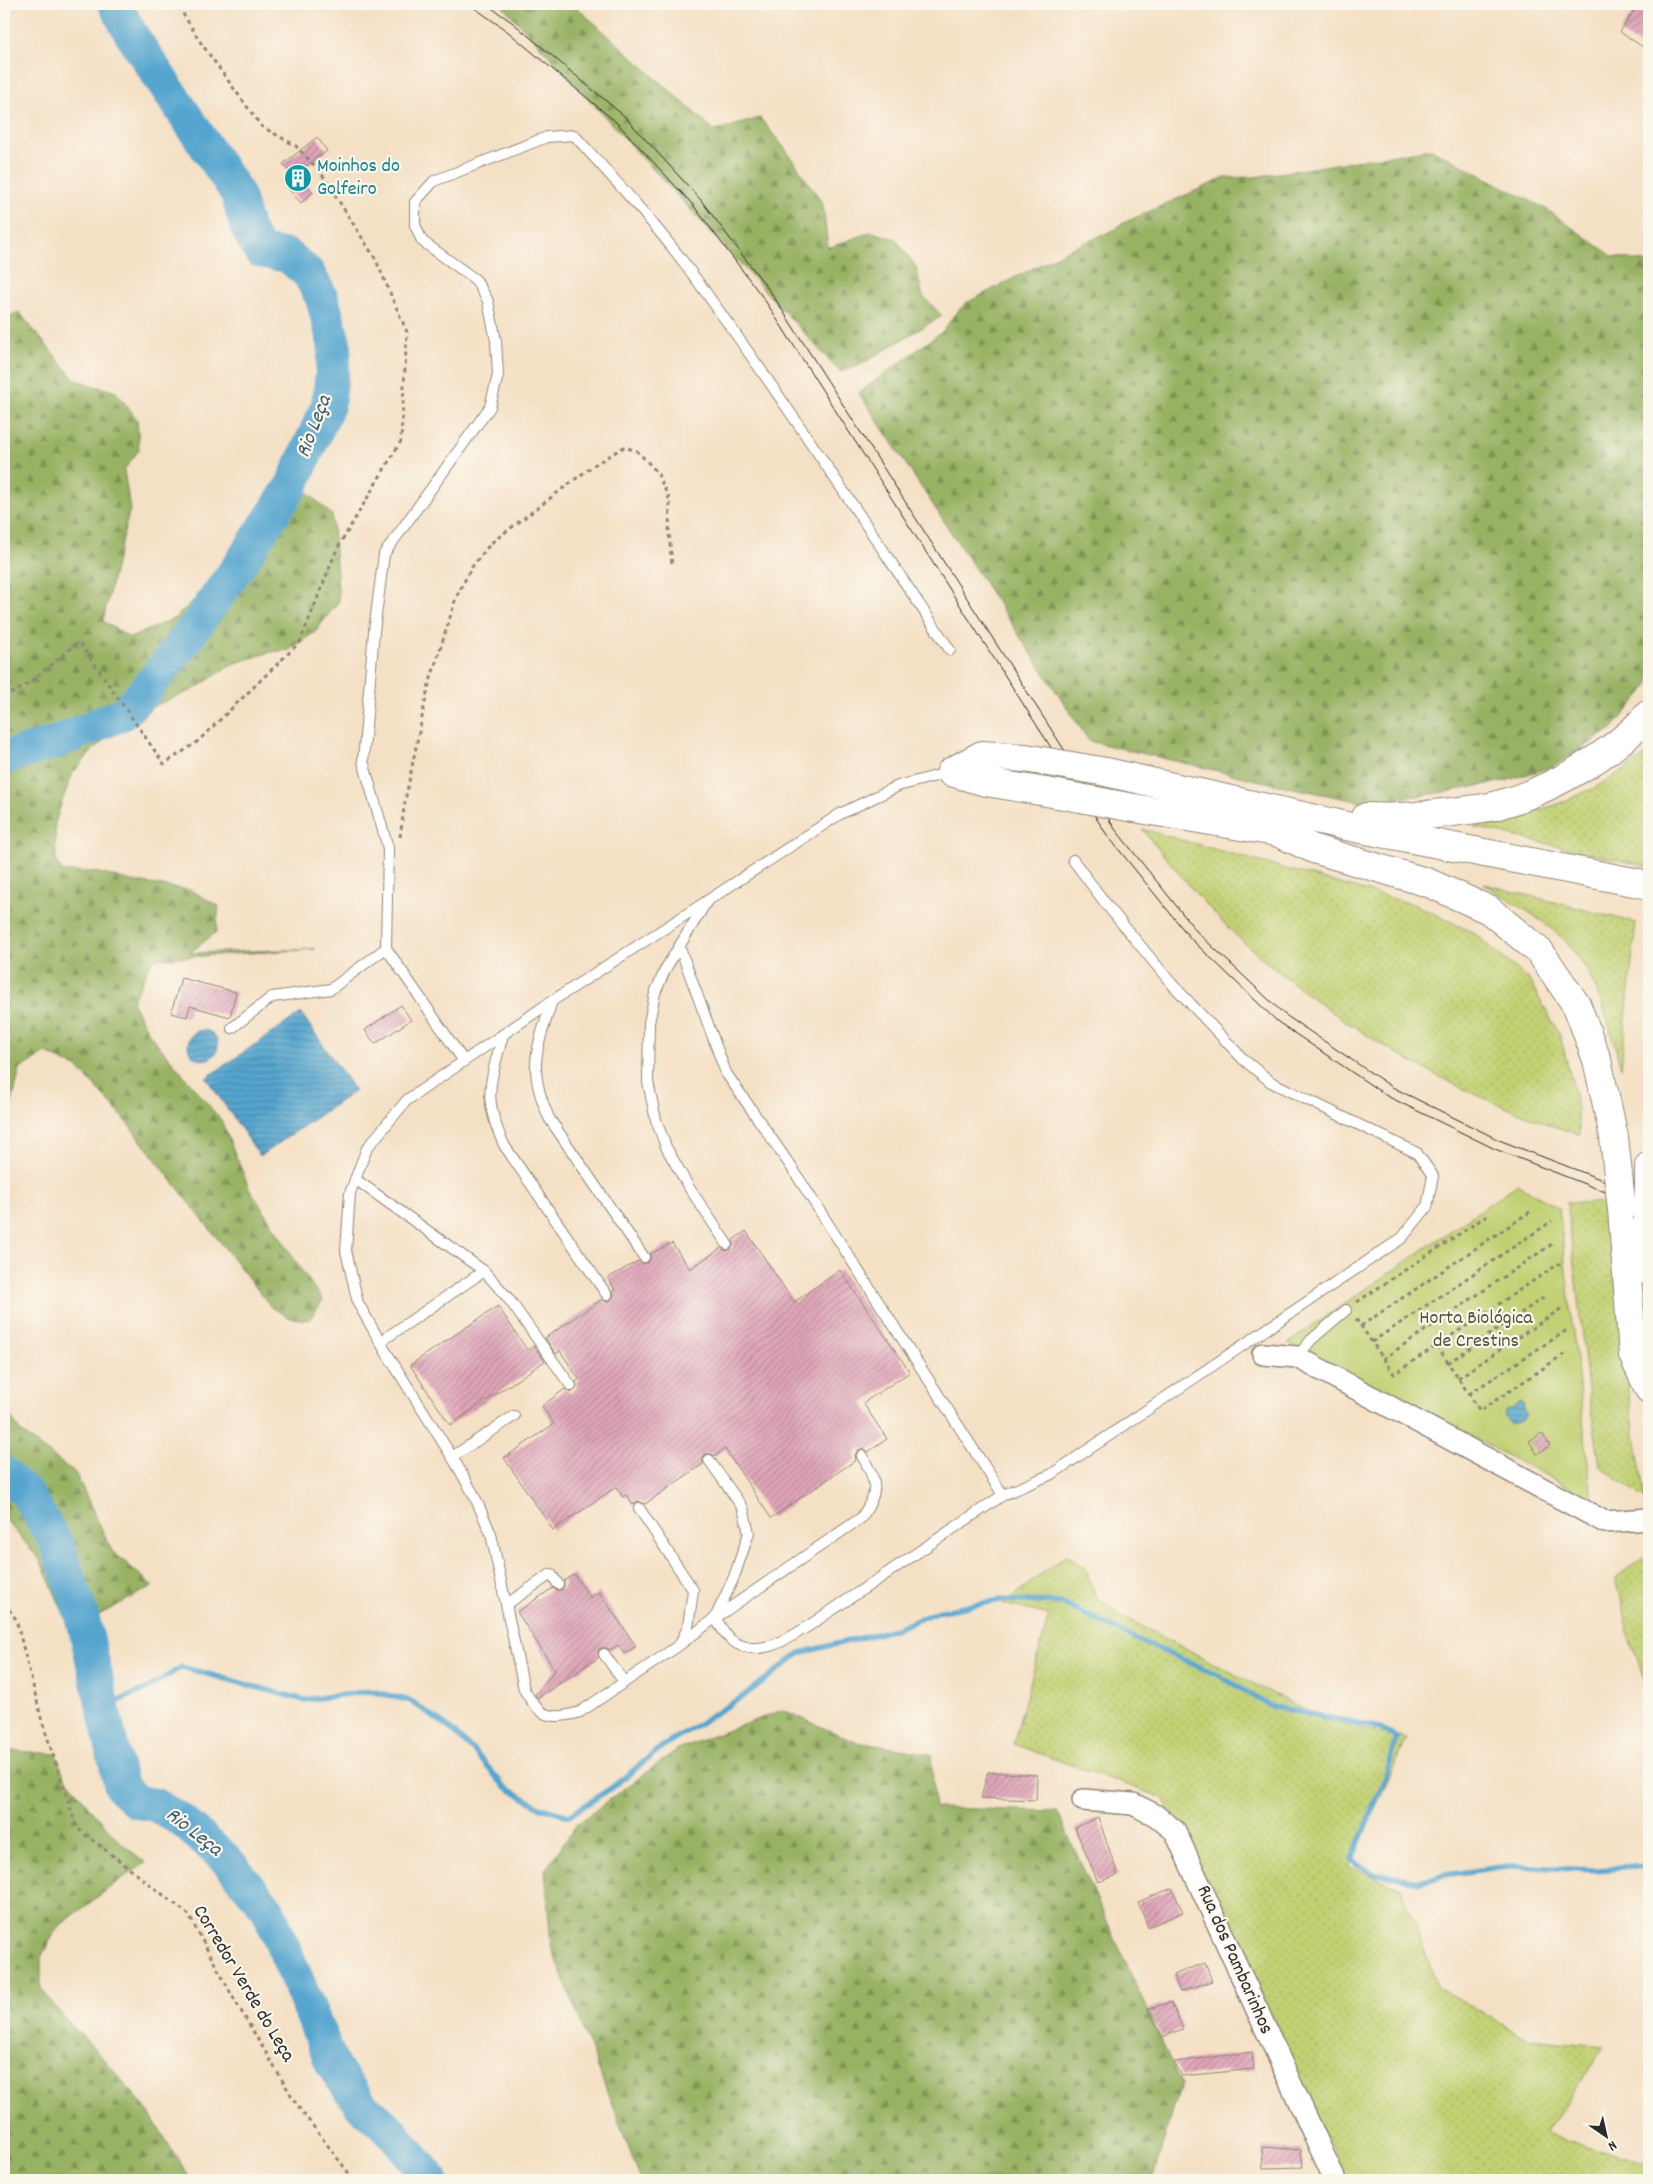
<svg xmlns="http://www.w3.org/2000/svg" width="1653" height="2184" font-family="Dekko,sans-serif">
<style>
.grass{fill:url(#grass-dots);stroke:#767e4e}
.forest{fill:url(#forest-firs);stroke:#626e48}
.garden{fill:#c1d072;stroke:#767e4e}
.water{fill:url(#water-rules);stroke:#40687d}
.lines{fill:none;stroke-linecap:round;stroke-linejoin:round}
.stream{stroke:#55a5cf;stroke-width:5.5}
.river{stroke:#55a5cf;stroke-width:34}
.building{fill:url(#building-hatch)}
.motorway-tunnel{stroke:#ccbca5;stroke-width:28;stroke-dasharray:28 14;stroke-linecap:butt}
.service-casing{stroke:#908678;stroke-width:12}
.minor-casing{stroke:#908678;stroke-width:24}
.motorway-casing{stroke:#908678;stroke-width:30}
.path{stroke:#908678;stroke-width:3;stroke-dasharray:4 4;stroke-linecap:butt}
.service{stroke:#fff;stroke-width:10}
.minor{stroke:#fff;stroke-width:21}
.motorway{stroke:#fff;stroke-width:28}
.tram{stroke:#2b2b2b;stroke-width:1}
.motorway-bridge-casing{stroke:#908678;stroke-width:30;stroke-linecap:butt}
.motorway-bridge{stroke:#fff;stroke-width:28}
.labels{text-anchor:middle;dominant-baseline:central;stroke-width:4.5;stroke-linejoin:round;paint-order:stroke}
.culture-label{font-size:20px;fill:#0d838f;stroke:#fbf7ec;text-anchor:start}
.park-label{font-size:20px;fill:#50543d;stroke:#fbf7ec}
.street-label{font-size:20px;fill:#2b2b2b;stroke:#fbf7ec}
.water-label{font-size:21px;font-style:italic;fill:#3c5c6d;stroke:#fbf7ec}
</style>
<defs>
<pattern id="grass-dots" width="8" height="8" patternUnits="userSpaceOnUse" patternTransform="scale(1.25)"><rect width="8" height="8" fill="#c1d072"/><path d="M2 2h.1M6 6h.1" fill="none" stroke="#a6b363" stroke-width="1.8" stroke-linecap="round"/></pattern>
<pattern id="forest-firs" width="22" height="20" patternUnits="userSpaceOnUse" patternTransform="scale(1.25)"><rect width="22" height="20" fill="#98b264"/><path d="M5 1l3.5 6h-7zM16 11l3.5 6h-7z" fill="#7c9153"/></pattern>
<pattern id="water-rules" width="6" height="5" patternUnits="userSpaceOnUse" patternTransform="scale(1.25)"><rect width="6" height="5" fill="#55a5cf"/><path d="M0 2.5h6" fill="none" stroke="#4787a8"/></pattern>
<pattern id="building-hatch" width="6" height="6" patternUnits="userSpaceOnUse" patternTransform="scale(1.25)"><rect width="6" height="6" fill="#dfa4b8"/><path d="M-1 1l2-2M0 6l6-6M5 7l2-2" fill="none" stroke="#b58696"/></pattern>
</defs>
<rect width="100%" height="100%" fill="#fbf7ec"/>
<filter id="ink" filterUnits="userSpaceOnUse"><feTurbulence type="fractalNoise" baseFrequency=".02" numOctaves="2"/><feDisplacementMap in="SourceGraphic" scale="10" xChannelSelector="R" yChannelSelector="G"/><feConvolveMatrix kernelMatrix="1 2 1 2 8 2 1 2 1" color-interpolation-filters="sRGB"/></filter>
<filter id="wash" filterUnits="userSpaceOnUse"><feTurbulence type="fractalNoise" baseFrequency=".0096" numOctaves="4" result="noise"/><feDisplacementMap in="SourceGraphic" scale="20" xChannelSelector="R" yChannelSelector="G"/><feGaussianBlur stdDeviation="1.12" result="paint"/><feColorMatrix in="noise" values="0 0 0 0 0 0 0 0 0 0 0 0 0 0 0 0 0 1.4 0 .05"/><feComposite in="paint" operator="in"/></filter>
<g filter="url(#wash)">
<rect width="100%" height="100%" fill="#f4e0c4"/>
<g class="grass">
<polygon points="1649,750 1649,867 1474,827 1556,805 1596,787 1644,757"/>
<path d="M 1142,829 L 1416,905 L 1474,933 L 1529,980 L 1560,1035 L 1575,1094 L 1580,1135 C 1458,1096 1345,1031 1249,947 C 1209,912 1176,870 1142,829 Z"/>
<path d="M 1484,884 L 1636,923 L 1621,1068 C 1608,1021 1597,972 1561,937 C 1539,916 1509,900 1484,884 Z"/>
<polygon points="1567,1202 1601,1203 1603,1213 1608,1213 1626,1377 1645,1499 1600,1466 1588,1389"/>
<polygon points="1649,1554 1649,1693 1628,1632 1615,1578"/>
<polygon points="1066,1555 1085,1567 1096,1597 1124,1617 1326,1721 1407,1738 1349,1866 1401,1888 1438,1987 1528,2039 1604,2046 1545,2134 1649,2164 1649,2180 1349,2180 1345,2178 1163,1798 1013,1744 1049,1615 1003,1604"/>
</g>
<g class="forest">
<polygon points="501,4 573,4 715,131 760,118 786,150 823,204 828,248 871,232 896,239 916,267 923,296 942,316 863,363 840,372"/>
<polygon points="1431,149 1546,209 1612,256 1649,263 1649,685 1612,729 1552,767 1505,781 1433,794 1366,803 1274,784 1089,741 859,393 943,331 954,315 966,303 1068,250 1116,229 1121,224 1224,178 1254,177"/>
<polygon points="19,312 75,380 116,392 137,419 139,450 124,470 130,509 113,576 103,621 130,638 175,618 228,568 264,501 288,474 332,515 339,601 315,632 289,650 271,652 232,664 193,690 132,715 94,749 73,773 63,798 55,823 56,862 63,872 95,872 136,882 190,890 219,906 216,932 190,953 315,949 153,959 132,1002 150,1035 221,1120 249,1188 302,1271 323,1300 309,1320 290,1318 271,1307 120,1114 78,1068 46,1053 20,1069 12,1103 4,1127 4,318"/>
<polygon points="4,1406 20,1431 76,1474 112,1551 153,1586 71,1630 40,1560 4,1518"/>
<polygon points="783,1710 856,1742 931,1754 935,1808 1057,1811 1181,2084 1152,2180 641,2180 551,1946 545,1870 577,1824 678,1749"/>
<polygon points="4,1750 56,1754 64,1775 88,1806 119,1841 146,1863 121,1879 58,1927 41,1957 41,1989 63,2016 107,2062 147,2110 191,2180 4,2180"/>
</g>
<polygon class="garden" points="1518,1184 1559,1209 1592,1499 1288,1343"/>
<g class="water">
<polygon points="301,1013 355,1091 260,1156 206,1078"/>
<circle cx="203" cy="1045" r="15"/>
<polygon points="1519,1402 1523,1404 1526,1415 1521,1421 1510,1425 1504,1414 1506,1410 1514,1408"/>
</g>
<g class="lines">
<polyline class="stream" points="102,1708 146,1689 182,1667 304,1700 371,1691 411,1701 449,1728 473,1750 504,1786 541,1808 569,1816 614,1786 663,1746 745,1695 800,1653 896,1629 936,1612 1001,1600 1062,1603 1136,1639 1220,1676 1270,1706 1381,1728 1397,1738 1387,1773 1352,1859 1370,1873 1419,1881 1451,1874 1508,1866 1596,1870 1649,1866"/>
<g class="river">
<polyline points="4,758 60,741 122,714 144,692 187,638 238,567 292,485 328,405 335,347 322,298 308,273 288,256 260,251 247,228 237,193 131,34 115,4"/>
<polyline points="4,1473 26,1493 57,1544 83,1619 121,1787 137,1802 155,1805 181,1820 227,1860 268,1910 333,2066 361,2105 389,2129 432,2180"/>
</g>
</g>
<g id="blocks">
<g class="building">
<polygon points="1638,4 1649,4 1649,51 1620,32"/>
<polygon points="317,137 327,151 293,175 283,164"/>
<polygon points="297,175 313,192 301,203 286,186"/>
<polygon points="181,978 236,992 230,1017 190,1006 187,1017 171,1013"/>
<polygon points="401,1005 411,1020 375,1044 365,1030"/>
<polygon points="746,1231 794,1302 840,1270 910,1372 863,1403 887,1439 868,1452 863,1449 858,1450 855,1455 856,1460 771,1518 725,1449 715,1456 711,1454 705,1454 703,1458 703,1464 645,1504 638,1501 633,1505 626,1495 623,1497 616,1487 553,1530 504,1458 554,1424 542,1406 565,1389 571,1393 577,1388 576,1382 579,1379 560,1351 556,1354 545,1338 602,1299 607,1302 611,1300 614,1295 613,1291 615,1290 608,1278 638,1261 641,1263 647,1263 650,1260 650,1254 672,1243 690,1269 721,1248 727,1251 731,1249 734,1244 733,1240"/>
<polygon points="498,1306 527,1350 534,1346 545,1361 450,1425 410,1365"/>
<polygon points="1542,1433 1550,1446 1537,1454 1529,1441"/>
<polygon points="574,1574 590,1598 599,1592 636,1646 624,1654 618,1645 610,1650 606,1648 600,1648 598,1652 598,1658 538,1698 535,1695 555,1670 517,1612 553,1588 556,1590 562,1590 564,1586 564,1581"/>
<polygon points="988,1772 1037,1775 1036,1800 981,1798"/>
<polygon points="1098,1817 1118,1875 1098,1882 1075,1828"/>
<polygon points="1172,1888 1183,1912 1148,1927 1138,1902"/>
<polygon points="1205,1963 1212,1981 1180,1992 1173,1975"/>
<polygon points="1171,2002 1183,2029 1162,2037 1148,2009"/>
<polygon points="1252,2052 1254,2069 1182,2076 1174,2062"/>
<polygon points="1262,2147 1301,2150 1303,2167 1263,2168"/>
</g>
</g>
</g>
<g filter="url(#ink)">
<use href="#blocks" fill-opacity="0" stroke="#908678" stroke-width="1"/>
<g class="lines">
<polyline class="motorway-tunnel" points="1646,904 1649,904"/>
<g class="service-casing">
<g id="service">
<path d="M 707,901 L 552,1001 L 407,1100 L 367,1148 L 350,1193 L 346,1251 L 358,1303 L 386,1352 L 454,1460 L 474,1495 L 491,1534 L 524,1689 C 539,1717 550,1721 580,1712 L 678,1646 L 715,1618 L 861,1518 C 879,1492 878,1483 862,1456"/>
<polyline points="680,948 726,1073 792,1168 1003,1495"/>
<path d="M 552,1001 C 536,1051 527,1068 549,1118 L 644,1257"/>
<polyline points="232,1028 272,997 331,989 386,948"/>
<path d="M 503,1035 C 490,1083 482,1097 504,1145 L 607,1295"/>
<path d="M 463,1060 L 386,948 L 388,848 L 363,761 L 374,631 L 384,554 L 490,407 L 498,375 L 496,341 L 488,301 L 476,280 L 422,241 L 415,225 L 415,202 L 434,181 L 547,137 L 574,135 C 612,177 651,219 685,264 C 778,390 863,521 950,650"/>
<polyline points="355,1179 484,1271 508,1298 571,1386"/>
<polyline points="727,1244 688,1186 666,1147 656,1120 648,1082 649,1023 655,993 666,968 707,901 840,814 898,786 951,772"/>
<polyline points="380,1342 484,1271"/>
<polyline points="1297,1357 1311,1340 1346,1310"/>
<polyline points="452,1457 514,1416"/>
<path d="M 709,1460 L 743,1508 L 749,1533 L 734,1577 L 715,1618 C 720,1625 725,1635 731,1640 C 756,1659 785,1641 807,1627 L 1003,1495 L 1052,1474 L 1402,1238 L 1427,1207 L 1433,1176 L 1417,1153 L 1271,1082 L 1244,1060 L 1171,983 L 1106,904 L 1073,860"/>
<polyline points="639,1508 693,1590 688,1627 680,1644"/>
<polyline points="507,1604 551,1574 558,1584"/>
<polyline points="604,1654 624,1682"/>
</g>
</g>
<g class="minor-casing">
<g id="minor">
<polyline points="1263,1354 1297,1357 1605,1522 1649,1519"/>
<polyline points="1083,1800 1133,1804 1155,1815 1175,1831 1335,2180"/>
</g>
</g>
<g class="motorway-casing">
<g id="motorway">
<polyline points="951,772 986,782 1058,794"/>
<polyline points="951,772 982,755 1025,758"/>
<polyline points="1106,772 1351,827 1649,885"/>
<polyline points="1134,808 1294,835"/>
<path d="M 1366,817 C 1398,819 1429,815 1460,811 C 1473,809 1486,809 1498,805 C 1549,791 1614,754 1649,714"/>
<polyline points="1277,832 1314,849 1429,883 1489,910 1540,952 1577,1006 1597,1060 1614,1137 1618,1175"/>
<polyline points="1649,1187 1649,1166"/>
<polyline points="1622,1209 1633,1355 1649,1389"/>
<polyline points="1648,1220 1649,1271"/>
</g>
</g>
<g class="path">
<polyline points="4,698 26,685 79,642 164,764 196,743 300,642 337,549 401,441 407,332 375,258 321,173 296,146 261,126 201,43 177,4"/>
<polyline points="400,837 405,801 428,688 456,598 471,568 491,543 594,465 624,447 637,451 657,472 670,501 669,533 672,565"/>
<polyline points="1357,1302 1488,1215"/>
<polyline points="1356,1319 1394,1374 1560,1263"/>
<polyline points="1361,1326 1531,1211"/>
<polyline points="1372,1342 1552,1221"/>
<polyline points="1437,1346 1480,1411 1567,1352"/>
<polyline points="1383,1359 1555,1242"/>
<polyline points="1448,1363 1546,1296"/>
<polyline points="1458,1378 1562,1308"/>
<polyline points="1469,1394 1567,1330"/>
<polyline points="4,1603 16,1619 42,1721 77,1828 188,1914 234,1999 297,2105 354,2180"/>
</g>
<use href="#service" class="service"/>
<use href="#minor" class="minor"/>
<use href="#motorway" class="motorway"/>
<g class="tram">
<polyline points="469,4 507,31 617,123 693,205 764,299 1107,835 1191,939 1278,1022 1387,1096 1495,1149 1649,1209"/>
<polyline points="486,4 513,23 624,116 700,199 772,294 1115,829 1198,933 1284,1014 1392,1087 1499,1140 1649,1198"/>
</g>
<g class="motorway-bridge-casing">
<g id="motorway-bridge">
<polyline points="1025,758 1106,772"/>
<polyline points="1058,794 1134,808"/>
<polyline points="1618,1175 1622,1209"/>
<polyline points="1648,1220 1649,1187"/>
</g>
</g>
<use href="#motorway-bridge" class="motorway-bridge"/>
</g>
</g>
<defs>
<g id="building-disc" transform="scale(1.4375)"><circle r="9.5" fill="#0f9aa8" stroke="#fbf7ec"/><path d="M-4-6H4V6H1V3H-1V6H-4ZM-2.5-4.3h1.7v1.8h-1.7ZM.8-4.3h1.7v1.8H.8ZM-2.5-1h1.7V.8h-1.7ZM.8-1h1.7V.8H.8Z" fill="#fff"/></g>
</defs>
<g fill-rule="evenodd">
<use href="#building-disc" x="298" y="178"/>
</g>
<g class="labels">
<g class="culture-label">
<text x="317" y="167">Moinhos do<tspan x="317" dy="23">Golfeiro</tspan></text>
</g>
<g class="park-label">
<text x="1476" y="1319">Horta Biológica<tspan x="1476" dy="23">de Crestins</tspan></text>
</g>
<g class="street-label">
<text transform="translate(1234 1960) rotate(66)">Rua dos Pambarinhos</text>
<text transform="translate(243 1984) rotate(59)">Corredor Verde do Leça</text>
</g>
<g class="water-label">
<text transform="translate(315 427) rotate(-69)">Rio Leça</text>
<text transform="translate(193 1833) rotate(38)">Rio Leça</text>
</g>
</g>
<rect width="1653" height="2184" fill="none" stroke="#fbf7ec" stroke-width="20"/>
<g transform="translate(1606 2136) rotate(146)" stroke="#fbf7ec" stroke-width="4" paint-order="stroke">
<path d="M0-4L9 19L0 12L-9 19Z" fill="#2b2b2b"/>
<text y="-8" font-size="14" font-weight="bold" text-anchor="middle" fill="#2b2b2b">N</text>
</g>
</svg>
